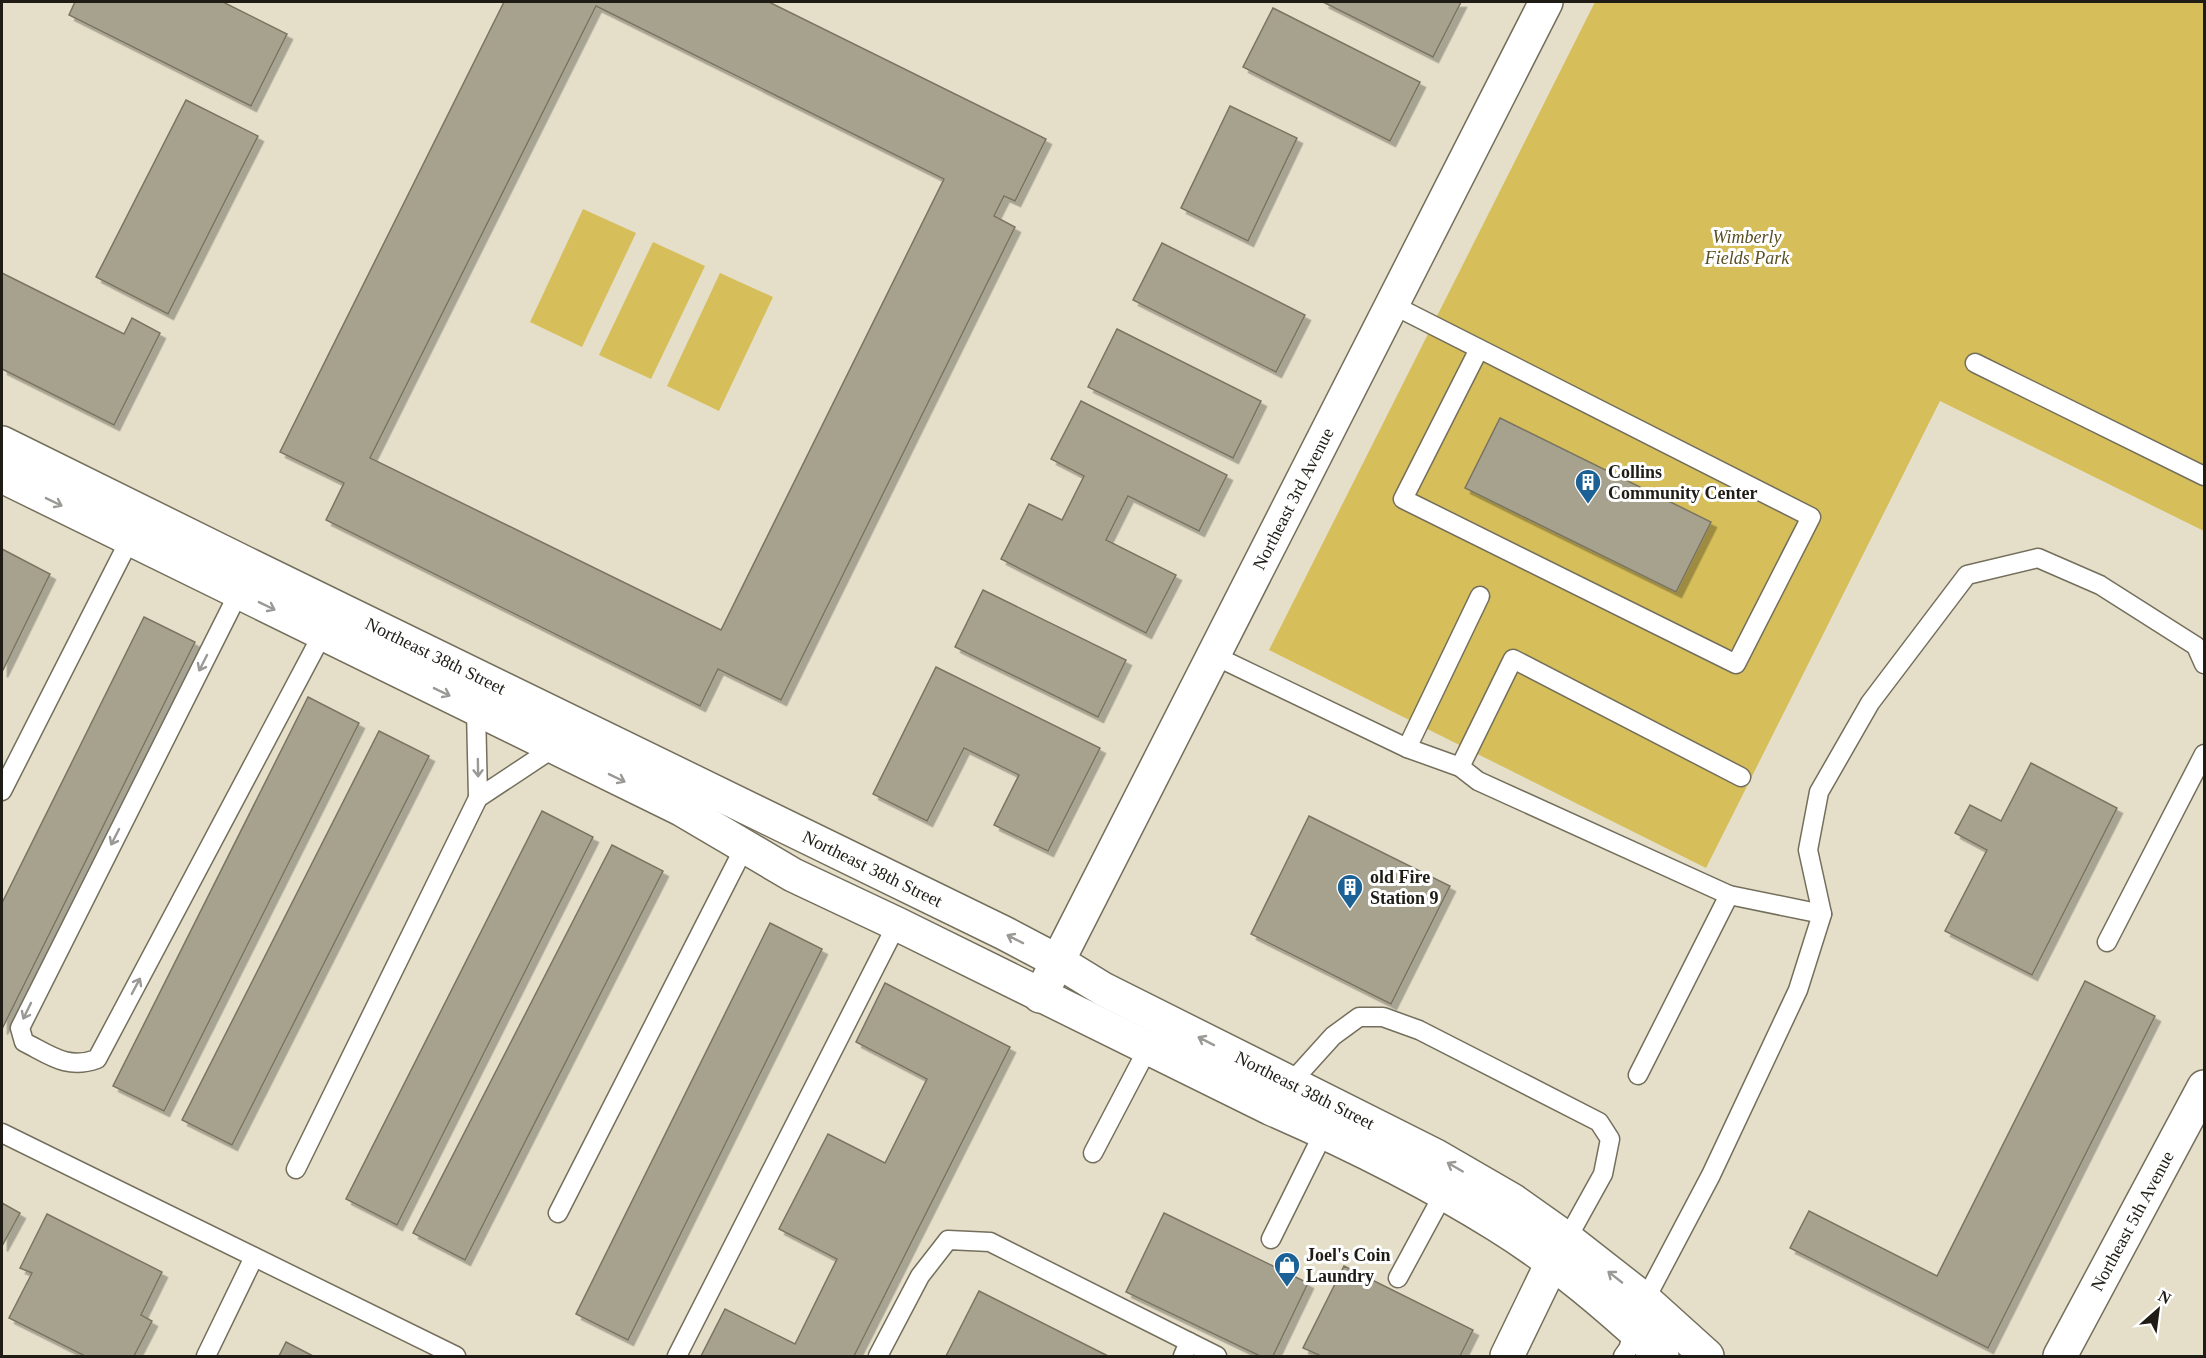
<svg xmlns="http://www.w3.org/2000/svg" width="2206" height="1358" font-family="'Times New Roman',serif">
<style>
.green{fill:#d6be5a}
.building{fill:#a7a28d;stroke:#7a7561;stroke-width:1.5;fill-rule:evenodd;filter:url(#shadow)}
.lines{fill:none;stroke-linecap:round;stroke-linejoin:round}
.lane-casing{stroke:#746f5c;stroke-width:21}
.street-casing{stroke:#746f5c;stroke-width:36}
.secondary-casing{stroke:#746f5c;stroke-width:36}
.lane{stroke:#fff;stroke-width:18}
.street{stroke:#fff;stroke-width:33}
.secondary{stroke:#fff;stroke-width:33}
.oneway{stroke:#9a9995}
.labels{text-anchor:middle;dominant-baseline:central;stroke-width:6;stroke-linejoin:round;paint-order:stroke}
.park-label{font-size:18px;font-style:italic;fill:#594e23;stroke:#fff}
.poi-label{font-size:18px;font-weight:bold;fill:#1e1c14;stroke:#fff;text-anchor:start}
.street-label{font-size:18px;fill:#1e1c14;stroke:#fff}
</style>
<defs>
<filter id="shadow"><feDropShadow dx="5.5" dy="5.5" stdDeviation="0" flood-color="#0004"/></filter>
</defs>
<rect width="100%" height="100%" fill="#e5dfc9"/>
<g class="green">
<polygon points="1595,2 2204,2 2204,531 1940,401 1706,868 1269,650"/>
<polygon points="583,209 636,233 582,347 530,322"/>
<polygon points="653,242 705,266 651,379 599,355"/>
<polygon points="720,273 773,297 719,411 667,386"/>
</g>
<g class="building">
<polygon points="75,2 223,2 287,34 251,106 69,15"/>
<path d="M 504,2 L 769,2 L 1046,139 L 1015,201 L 1004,196 L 994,216 L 1015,227 L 781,700 L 718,669 L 700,706 L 326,520 L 344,483 L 280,452 ZM 596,6 L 944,179 L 721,630 L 370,458 Z"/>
<polygon points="1323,2 1461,2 1433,57"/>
<polygon points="1273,8 1420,82 1390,141 1243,67"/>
<polygon points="186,100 258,136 168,314 96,277"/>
<polygon points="1230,106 1297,138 1248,241 1181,208"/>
<polygon points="1162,243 1305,315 1276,372 1133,300"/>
<polygon points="2,273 124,334 132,318 160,333 114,425 2,369"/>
<polygon points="1117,329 1261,401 1233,458 1088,387"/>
<polygon points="1081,401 1227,475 1199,531 1128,496 1106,540 1176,575 1146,633 1001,559 1029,504 1062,520 1084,476 1051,459"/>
<polygon points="1500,418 1711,522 1676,592 1465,488"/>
<polygon points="2,549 50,574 2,672"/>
<polygon points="983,590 1126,660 1098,717 955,647"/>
<polygon points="144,617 195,642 2,1029 2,903"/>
<polygon points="936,667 1100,748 1048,851 994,825 1019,775 964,748 927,821 873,794"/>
<polygon points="308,697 359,723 164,1111 113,1086"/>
<polygon points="379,731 429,756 232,1145 182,1120"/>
<polygon points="2031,763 2117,808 2032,975 1945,931 1987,850 1955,833 1970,805 2001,821"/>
<polygon points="542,811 593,837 397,1225 346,1199"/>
<polygon points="1309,816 1450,886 1391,1004 1251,934"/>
<polygon points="612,845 663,871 465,1260 413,1233"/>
<polygon points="770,923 822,949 628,1340 576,1314"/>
<polygon points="2085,981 2155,1016 1988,1348 1790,1248 1809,1211 1937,1276"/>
<polygon points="885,983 1010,1047 854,1356 701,1356 725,1309 795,1344 837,1259 779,1229 828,1134 885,1163 927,1079 856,1042"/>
<polygon points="2,1203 20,1213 2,1246"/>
<polygon points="1164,1213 1308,1283 1273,1356 1260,1356 1126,1292"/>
<polygon points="47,1214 162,1272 141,1315 152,1321 134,1356 85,1356 9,1318 32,1273 20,1268"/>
<polygon points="1344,1266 1473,1330 1460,1356 1321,1356 1303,1348"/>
<polygon points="979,1291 1108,1356 946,1356"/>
<polygon points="286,1342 313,1356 279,1356"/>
</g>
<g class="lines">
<g class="lane-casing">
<g id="lane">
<polyline points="1391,304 1811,517 1736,664 1403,499 1479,349"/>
<polyline points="1975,363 2204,476"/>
<path d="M 239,592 L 20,1028 L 24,1042 C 50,1055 67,1070 97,1059 L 323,633"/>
<polyline points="1213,655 1407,748 1460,767 1478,781 1729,895 1822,914"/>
<polyline points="476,709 478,798 555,747"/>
<polyline points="1407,748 1480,596"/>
<polyline points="1460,767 1513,659 1741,777"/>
<polyline points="2,791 130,539 136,536"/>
<polyline points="2107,942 2204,754"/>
<polyline points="1638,1075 1729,895"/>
<polyline points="1286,1088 1333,1036 1359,1017 1383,1017 1419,1030 1599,1122 1610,1139 1603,1174 1567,1239"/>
<polyline points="2,1133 456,1356"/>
<polyline points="1093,1153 1148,1048"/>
<polyline points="296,1169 478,798"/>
<polyline points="558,1213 745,846"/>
<polyline points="1271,1239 1324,1132"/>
<polyline points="1398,1278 1444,1193"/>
<polyline points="206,1356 254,1257"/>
<polyline points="677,1356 897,924"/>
<polyline points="878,1356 920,1276 948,1240 990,1242 1189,1342"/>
<polyline points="1183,1356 1189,1342 1217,1356"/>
<polyline points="1623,1356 1628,1349 1645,1300 1711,1175 1798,990 1822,914 1808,850 1819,792 1870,703 1967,575 2038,558 2100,585 2196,646 2204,664"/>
</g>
</g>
<g class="street-casing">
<g id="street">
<path id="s1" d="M 1040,996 L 1546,2"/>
<polyline points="1507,1356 1552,1263 1567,1239"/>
<path id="s2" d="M 2060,1356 L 2204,1087"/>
</g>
</g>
<g class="secondary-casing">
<g id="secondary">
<path id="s3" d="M 2,443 L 251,566 L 1004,933 L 1059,962 L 1103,989 L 1436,1156 L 1512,1200 L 1567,1239 L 1645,1300 L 1707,1356"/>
<path d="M 2,476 L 681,809 L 793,875 L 897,924 L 1270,1108 C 1348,1142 1425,1180 1497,1225 C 1557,1262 1611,1309 1662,1356"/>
</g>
</g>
<use href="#lane" class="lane"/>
<use href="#street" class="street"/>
<use href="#secondary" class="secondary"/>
</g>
<defs><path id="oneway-shaft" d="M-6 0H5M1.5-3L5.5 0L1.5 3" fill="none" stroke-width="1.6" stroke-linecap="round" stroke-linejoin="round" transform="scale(1.5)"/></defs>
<g class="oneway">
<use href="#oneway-shaft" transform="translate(54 502) rotate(26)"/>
<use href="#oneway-shaft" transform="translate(267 606) rotate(26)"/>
<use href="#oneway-shaft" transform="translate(203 663) rotate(117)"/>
<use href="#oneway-shaft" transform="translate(442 692) rotate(26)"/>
<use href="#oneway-shaft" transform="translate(478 768) rotate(89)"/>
<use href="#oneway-shaft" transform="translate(617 778) rotate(26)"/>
<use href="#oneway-shaft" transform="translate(115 837) rotate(117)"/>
<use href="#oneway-shaft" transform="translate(1015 939) rotate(-153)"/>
<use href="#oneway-shaft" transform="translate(136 986) rotate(-62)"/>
<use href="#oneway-shaft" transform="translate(27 1011) rotate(116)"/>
<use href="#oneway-shaft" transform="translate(1206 1041) rotate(-153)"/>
<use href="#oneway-shaft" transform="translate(1455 1167) rotate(-150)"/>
<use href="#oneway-shaft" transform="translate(1615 1277) rotate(-142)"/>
</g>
<defs>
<g id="building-pin" transform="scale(1.35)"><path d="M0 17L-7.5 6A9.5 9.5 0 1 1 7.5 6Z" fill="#1b6196" stroke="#fff"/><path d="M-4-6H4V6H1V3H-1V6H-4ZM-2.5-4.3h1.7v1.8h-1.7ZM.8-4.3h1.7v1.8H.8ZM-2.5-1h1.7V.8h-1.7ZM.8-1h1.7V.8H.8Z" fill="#fff"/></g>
<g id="shop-pin" transform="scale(1.35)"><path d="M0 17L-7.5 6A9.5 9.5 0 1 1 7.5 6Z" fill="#1b6196" stroke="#fff"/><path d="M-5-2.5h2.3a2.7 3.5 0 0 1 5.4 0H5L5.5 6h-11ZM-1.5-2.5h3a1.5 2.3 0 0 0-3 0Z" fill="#fff"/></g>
</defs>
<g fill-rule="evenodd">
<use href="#building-pin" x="1588" y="482"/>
<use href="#building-pin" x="1350" y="887"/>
<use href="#shop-pin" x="1287" y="1265"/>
</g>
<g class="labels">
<g class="park-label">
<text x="1747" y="237">Wimberly<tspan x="1747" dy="21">Fields Park</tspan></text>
</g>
<g class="poi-label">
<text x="1608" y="472">Collins<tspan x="1608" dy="21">Community Center</tspan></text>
<text x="1370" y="877">old Fire<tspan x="1370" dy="21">Station 9</tspan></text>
<text x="1306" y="1255">Joel's Coin<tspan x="1306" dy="21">Laundry</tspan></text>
</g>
<g class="street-label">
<text stroke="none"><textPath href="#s1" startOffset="558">Northeast 3rd Avenue</textPath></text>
<text stroke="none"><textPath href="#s3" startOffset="483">Northeast 38th Street</textPath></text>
<text stroke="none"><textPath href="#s3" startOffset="969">Northeast 38th Street</textPath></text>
<text stroke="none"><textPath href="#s3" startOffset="1455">Northeast 38th Street</textPath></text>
<text stroke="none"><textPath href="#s2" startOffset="153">Northeast 5th Avenue</textPath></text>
</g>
</g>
<rect width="2206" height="1358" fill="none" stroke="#1e1c14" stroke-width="6"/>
<g transform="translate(2158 1310) rotate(28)" stroke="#ffffff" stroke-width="4.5" paint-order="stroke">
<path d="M0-4.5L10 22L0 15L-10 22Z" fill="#1e1c14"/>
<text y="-9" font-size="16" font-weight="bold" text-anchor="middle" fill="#1e1c14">N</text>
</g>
</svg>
